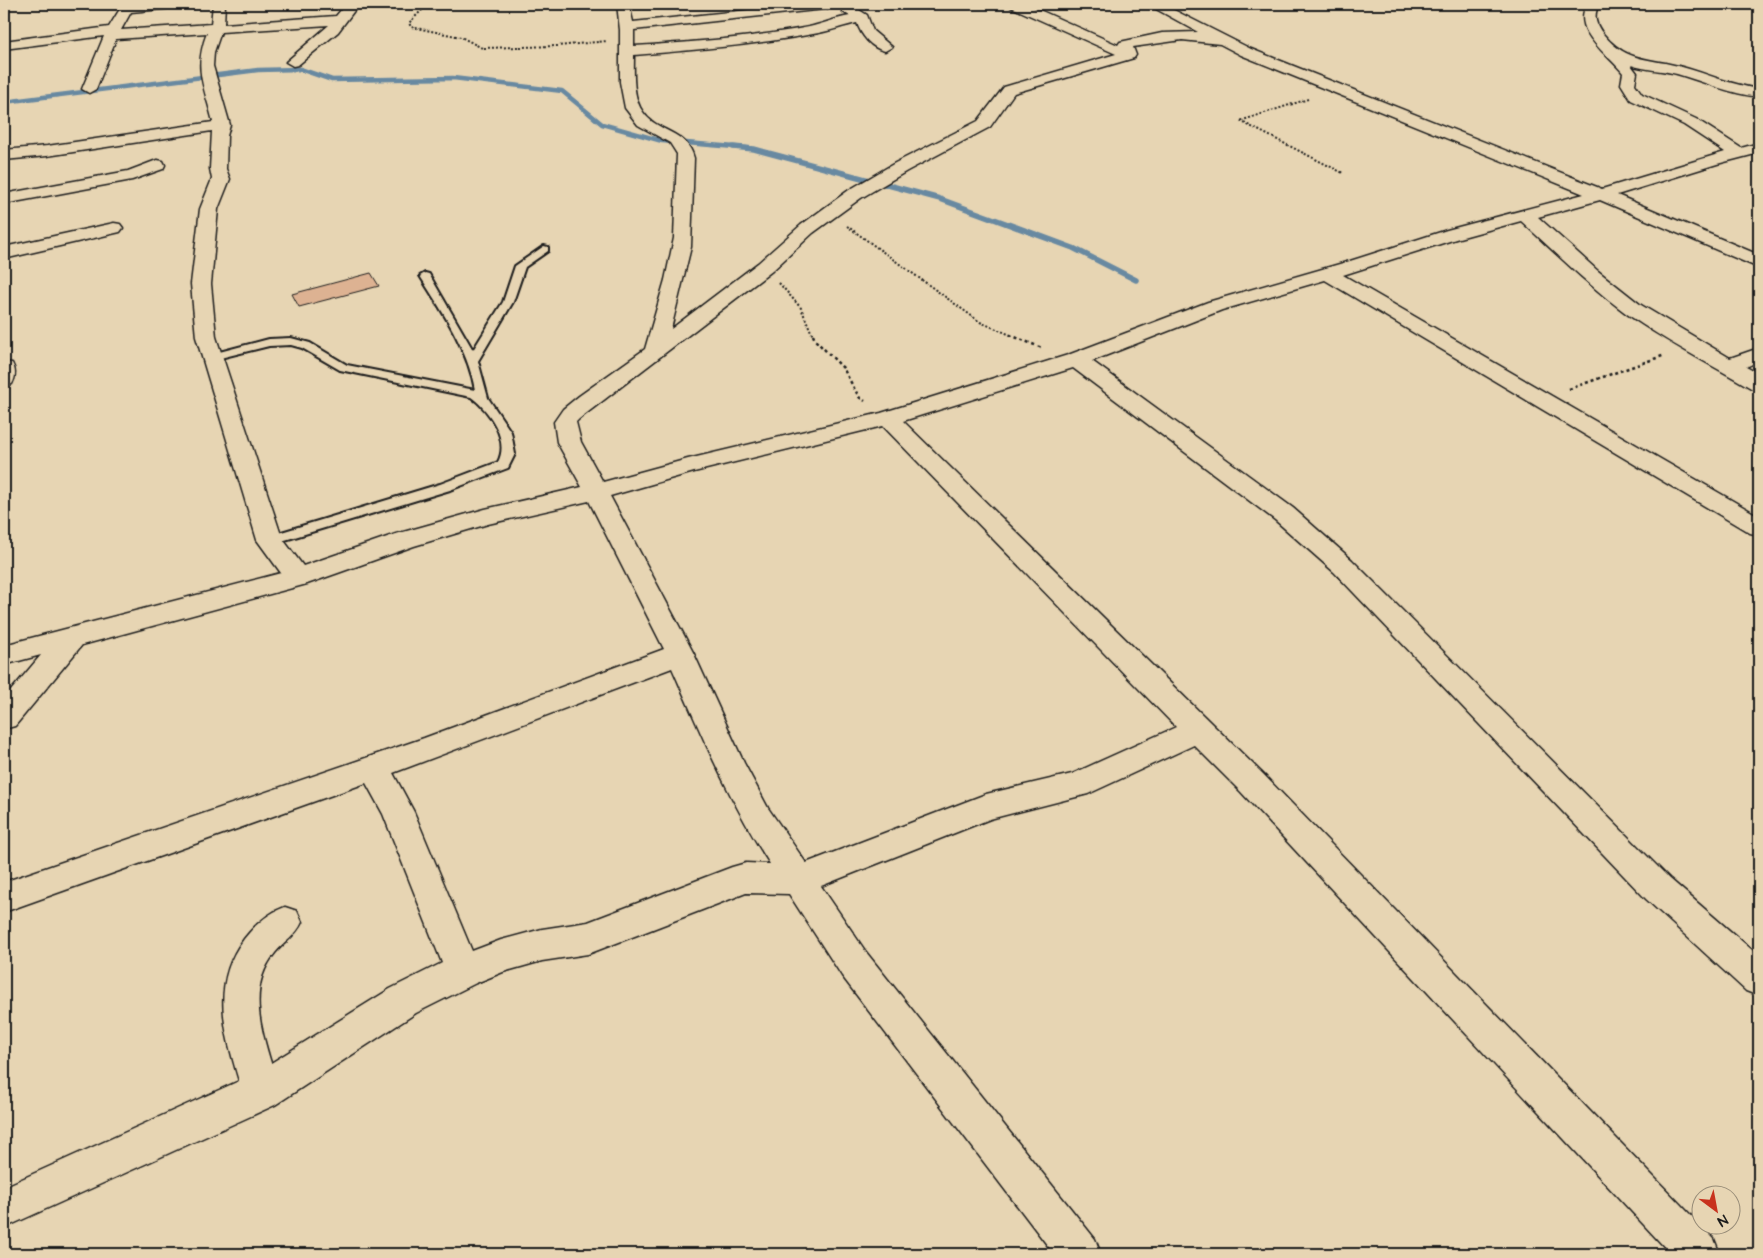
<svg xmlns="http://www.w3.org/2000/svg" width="1763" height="1258" font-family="'Architects Daughter',sans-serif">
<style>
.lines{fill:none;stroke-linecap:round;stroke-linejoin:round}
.stream-far1{stroke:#6889a1;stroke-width:4.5}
.stream{stroke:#6889a1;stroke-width:5.5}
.building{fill:#ddb292;stroke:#1c1c1c}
.lane-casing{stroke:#1c1c1c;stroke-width:4}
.street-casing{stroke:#1c1c1c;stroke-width:3}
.path-far1{stroke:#1c1c1c;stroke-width:2;stroke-dasharray:2 2;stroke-linecap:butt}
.path{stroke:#1c1c1c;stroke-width:2.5;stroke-dasharray:3 3;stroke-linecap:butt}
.lane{fill:#e7d5b3;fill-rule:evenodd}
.street{fill:#e7d5b3;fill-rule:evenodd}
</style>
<rect width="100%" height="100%" fill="#e7d5b3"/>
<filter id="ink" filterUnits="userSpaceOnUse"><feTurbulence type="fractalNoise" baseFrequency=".02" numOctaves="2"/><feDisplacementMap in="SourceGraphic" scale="10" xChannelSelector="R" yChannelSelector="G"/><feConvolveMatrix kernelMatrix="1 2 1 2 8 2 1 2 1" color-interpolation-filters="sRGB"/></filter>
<g filter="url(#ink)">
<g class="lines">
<polyline class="stream-far1" points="4,102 258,70 300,69 332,80 453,78 562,91 602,124 662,141 747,148"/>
<polyline class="stream" points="733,147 754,149 940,199 1073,248 1136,280"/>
</g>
<polygon class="building" points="371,273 379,286 299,307 292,294"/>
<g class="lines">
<g class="lane-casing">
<path id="lane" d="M 544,246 L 548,247 L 548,251 L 525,267 L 513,302 L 478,361 L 488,398 L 511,432 L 515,454 L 508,468 L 450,490 L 275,543 L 265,543 L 263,540 L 265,537 L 440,484 L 498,462 C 510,440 489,410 471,397 L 340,370 L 302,348 L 291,345 L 269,346 L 212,360 L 208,359 L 208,355 L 269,339 L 291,338 L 310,343 L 347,365 L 475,390 C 468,349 442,311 420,276 L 425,273 L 429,274 L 473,350 L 503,302 L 515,266 Z"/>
</g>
<g class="street-casing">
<g id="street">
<path d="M 123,4 L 179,4 L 173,8 L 131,12 L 121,30 L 211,24 L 213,4 L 225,4 L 224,24 L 336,16 L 346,4 L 359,4 L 338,32 L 298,65 L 293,66 L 286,62 L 329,25 L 221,32 L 214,52 L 213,66 L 230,125 L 227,136 L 226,169 L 230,179 L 218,209 L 211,284 L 216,337 L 282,538 L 303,566 L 396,534 L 485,509 L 582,487 L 557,442 L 554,422 L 563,409 L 579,396 L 645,349 L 665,280 L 674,238 L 677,154 L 670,143 L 638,125 L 625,108 L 620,82 L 620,30 L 617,4 L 629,4 L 633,22 L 806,4 L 846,4 L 845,6 L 853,6 L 867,15 L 873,31 L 892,47 L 885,51 C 871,48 861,35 857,23 C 842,26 828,32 813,34 C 753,45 694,50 634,55 C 634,72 632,97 643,112 C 657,133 687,130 694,158 L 691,247 L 671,329 L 758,263 L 801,225 L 849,190 L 895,163 L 978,121 L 1004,87 L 1116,54 L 1011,7 L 1010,4 L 1026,4 L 1118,45 L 1120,42 L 1162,33 L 1198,32 L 1147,4 L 1162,4 L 1251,49 L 1602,189 L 1725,152 L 1684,125 L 1631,100 L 1621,84 L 1623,73 C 1608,54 1571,31 1587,4 L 1599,4 C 1593,16 1595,24 1604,35 C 1627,63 1651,58 1682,67 C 1708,74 1732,85 1759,89 L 1759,97 C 1730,94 1705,82 1677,74 C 1661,70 1646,70 1631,65 L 1637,73 L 1635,84 L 1642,94 L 1696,119 L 1741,148 L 1759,143 L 1759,153 L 1717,164 L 1617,195 L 1759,255 L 1759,268 L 1600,200 L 1538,217 L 1598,271 L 1641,305 L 1730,358 L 1759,348 L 1759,361 L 1746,367 L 1759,374 L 1759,389 L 1751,388 C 1710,364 1667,342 1627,314 C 1589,286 1556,253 1521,221 L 1459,238 L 1343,275 L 1759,516 L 1759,535 L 1750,533 L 1325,280 L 1222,310 L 1092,361 L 1293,508 L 1352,560 L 1670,879 L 1759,956 L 1759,996 L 1746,991 L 1646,899 L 1334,572 L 1275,520 L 1073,368 L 903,421 L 1263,774 L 1714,1239 L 1720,1254 L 1671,1254 L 1241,792 L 1194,745 L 1088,794 L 990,819 L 821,886 L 866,952 L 1095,1239 L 1101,1254 L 1054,1254 L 842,976 L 789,894 L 746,893 L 588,954 L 542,961 L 503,972 L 476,983 L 416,1013 L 275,1105 L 4,1228 L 4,1187 L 239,1081 C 225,1033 210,984 244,939 C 255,925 268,913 285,907 L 297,911 L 302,922 C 296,936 284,942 275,953 C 248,986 260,1026 271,1063 L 390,989 L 442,963 L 383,814 L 366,783 L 4,912 L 4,882 L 424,738 L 664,649 L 589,501 L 488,524 L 414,546 L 307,584 L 82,645 L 15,726 L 4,729 L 4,699 L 41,655 L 4,665 L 4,645 L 281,573 L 257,540 L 196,337 L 191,284 L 200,209 L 212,179 L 210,169 L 212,131 L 47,156 L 4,160 L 4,150 L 47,146 L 213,122 C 204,85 193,69 207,33 L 116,39 L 96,89 L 89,93 L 82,89 L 104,36 L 4,49 L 4,41 L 109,27 ZM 843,7 L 843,12 L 850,16 C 836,18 823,24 809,27 C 751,38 693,42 634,46 L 634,30 ZM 1182,40 L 1220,44 L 1241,55 L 1584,194 L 1447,230 L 1350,261 L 1208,302 L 1068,355 L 881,413 L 688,459 L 603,482 L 581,442 L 576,422 L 579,419 L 772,271 L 813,233 L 861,198 L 907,171 L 990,127 L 1014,93 L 1134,58 L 1136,55 L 1133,47 ZM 883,426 L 1176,727 L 1072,774 L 986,794 L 806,863 L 768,808 L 744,763 L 694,654 L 610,496 L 694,472 ZM 672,668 C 702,736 730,802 770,864 L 746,863 L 732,867 L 588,922 L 542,929 L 501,940 L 472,951 L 414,812 L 393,773 Z"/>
<polygon points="157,160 163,161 165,165 163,169 132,180 4,204 4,194 128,171"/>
<polygon points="114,223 120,224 123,228 120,232 4,259 4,247"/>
<path d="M 4,362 L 12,363 C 16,370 16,377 12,384 L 4,386 Z"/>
</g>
</g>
<g class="path-far1">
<polyline points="428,4 409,23 411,27 461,37 482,48 558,46 607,41"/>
<polyline points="1308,99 1240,121 1343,173"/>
<polyline points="847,226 980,322 1013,336"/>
<polyline points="779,283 801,308 813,336"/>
</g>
<g class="path">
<polyline points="813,335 815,340 843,368 859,397 865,401"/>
<polyline points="1010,335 1042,348"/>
<polyline points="1569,389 1665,355"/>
</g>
<use href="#lane" class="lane"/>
<use href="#street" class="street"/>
</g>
</g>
<rect width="1763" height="1258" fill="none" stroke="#e7d5b3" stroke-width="20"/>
<rect x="10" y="10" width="1743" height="1238" fill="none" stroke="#1c1c1c" stroke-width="2" filter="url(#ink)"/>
<g transform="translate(1716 1210) rotate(148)"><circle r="24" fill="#e7d5b3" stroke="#968b77"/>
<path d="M0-4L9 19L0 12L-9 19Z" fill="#c8321e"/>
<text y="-8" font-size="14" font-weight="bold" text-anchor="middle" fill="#1c1c1c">N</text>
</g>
</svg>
